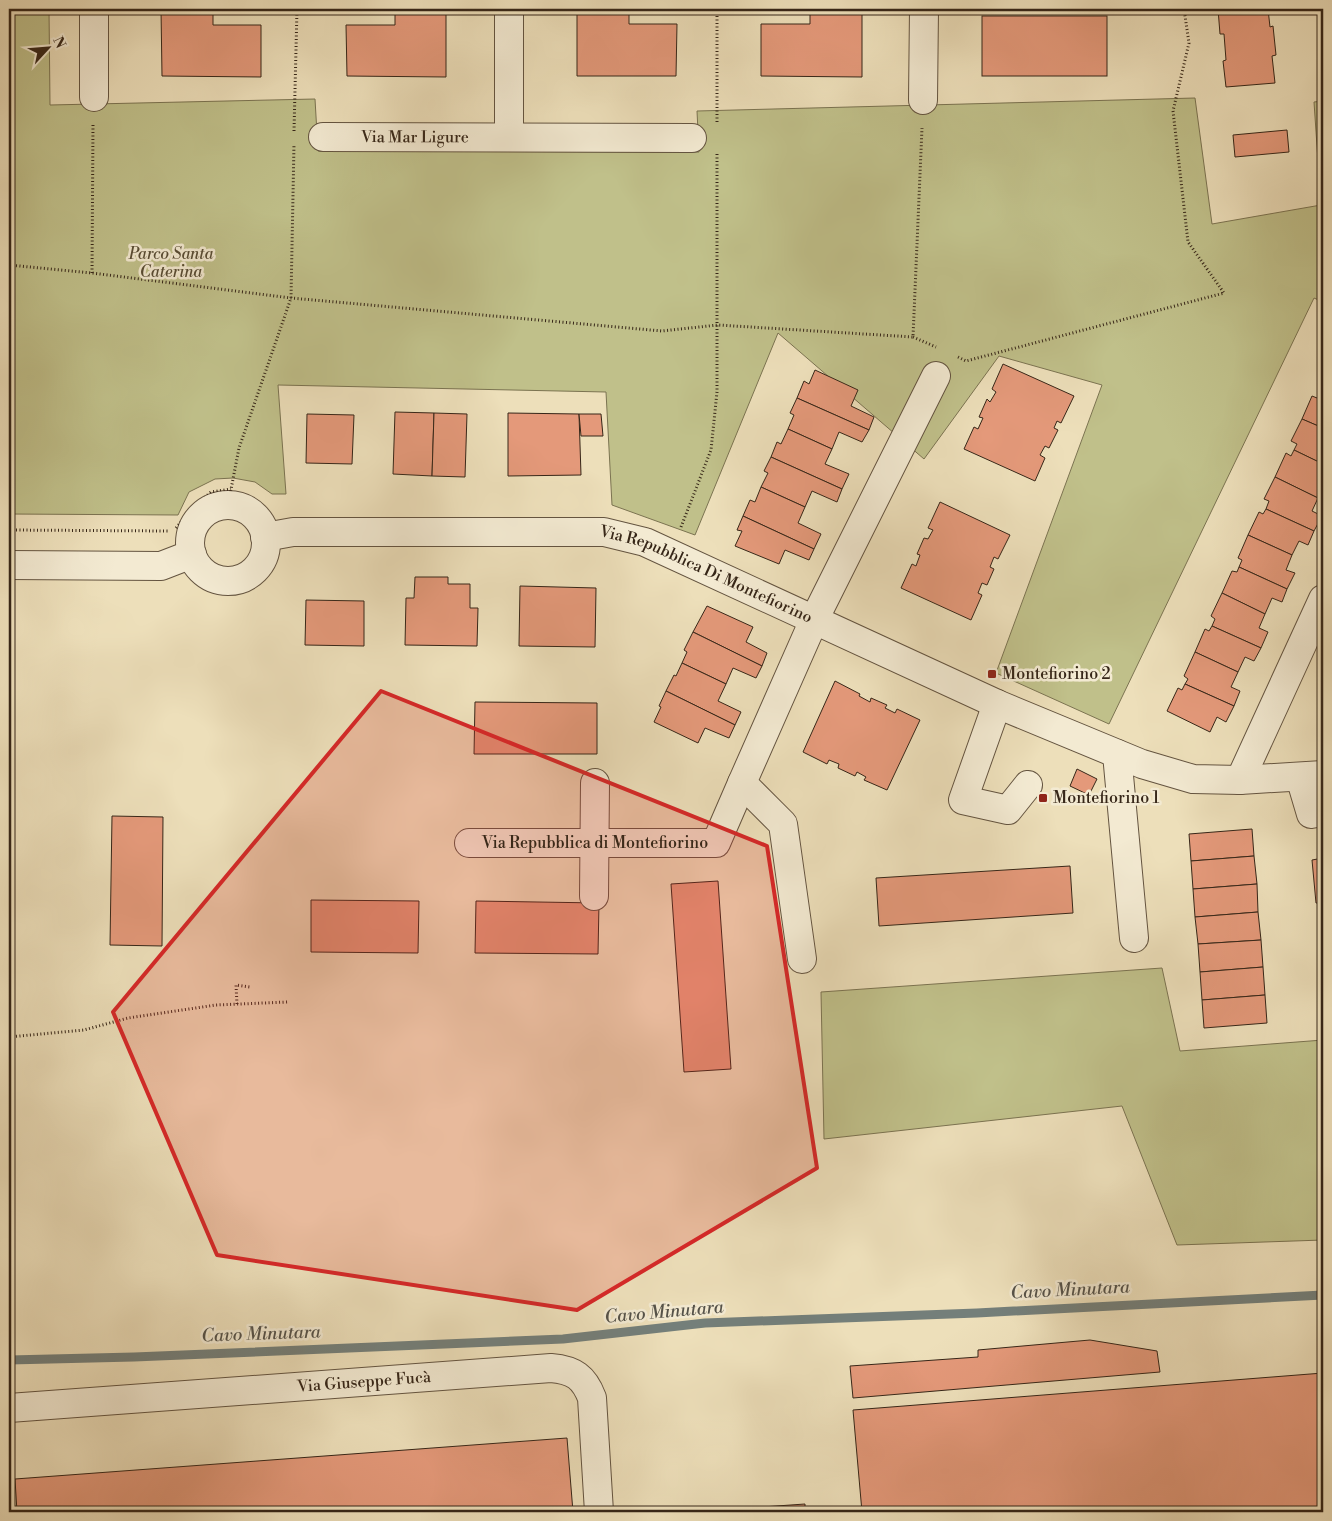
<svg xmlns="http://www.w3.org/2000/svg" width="1332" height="1521" font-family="'Libre Bodoni',serif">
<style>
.green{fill:#c0c08a;stroke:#7b7351}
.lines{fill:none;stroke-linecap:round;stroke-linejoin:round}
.stream{stroke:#747f7a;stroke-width:9}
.building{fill:#e4997a;stroke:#362618}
.minor-casing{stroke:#645440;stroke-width:30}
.path{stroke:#362618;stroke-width:3;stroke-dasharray:1 2.5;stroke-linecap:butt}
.minor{stroke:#f3ead2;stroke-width:28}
.marked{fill:#d62828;fill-opacity:0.2;stroke:#d62828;stroke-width:4;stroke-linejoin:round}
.poi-dot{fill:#8f2418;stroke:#f3ead2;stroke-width:2}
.labels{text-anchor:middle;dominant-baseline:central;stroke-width:5;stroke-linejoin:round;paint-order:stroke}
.street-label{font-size:16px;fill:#362618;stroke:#f3ead2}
.park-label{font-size:16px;font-style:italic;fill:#584c34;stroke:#f3ead2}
.poi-label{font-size:16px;fill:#362618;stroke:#f3ead2;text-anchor:start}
.water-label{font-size:18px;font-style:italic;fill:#555249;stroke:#f3ead2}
</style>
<rect width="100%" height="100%" fill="#eddfba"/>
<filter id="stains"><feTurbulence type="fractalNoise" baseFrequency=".004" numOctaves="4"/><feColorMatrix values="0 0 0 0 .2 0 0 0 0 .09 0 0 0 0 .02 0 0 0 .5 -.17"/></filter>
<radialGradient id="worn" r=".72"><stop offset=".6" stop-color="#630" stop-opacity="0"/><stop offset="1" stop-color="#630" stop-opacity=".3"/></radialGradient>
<g class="green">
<polygon points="9,9 49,9 50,105 315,99 318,151 699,152 697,111 1195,98 1212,224 1321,205 1314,102 1323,101 1323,302 1314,298 1109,724 996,673 1102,385 999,356 924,459 778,333 695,535 612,505 606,392 278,385 286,494 272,494 255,482 233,478 215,479 189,492 178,515 9,514"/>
<polygon points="1162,968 1180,1051 1323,1040 1323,1240 1177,1245 1122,1106 824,1139 821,992"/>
</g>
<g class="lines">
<polyline class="stream" points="9,1360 134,1357 563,1339 705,1323 977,1313 1323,1295"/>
</g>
<g class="building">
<polygon points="161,9 213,9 213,25 261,25 261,77 162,76"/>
<polygon points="395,9 446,9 446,77 347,76 346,25 395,25"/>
<polygon points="577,9 629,9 629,24 677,24 676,76 577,76"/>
<polygon points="810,9 862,9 862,77 761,76 761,24 810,24"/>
<polygon points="1218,9 1268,9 1270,27 1273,26 1276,55 1272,56 1275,83 1226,87 1223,61 1226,60 1224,34 1220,34"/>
<rect x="982" y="16" width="125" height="60"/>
<polygon points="1287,130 1289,152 1235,157 1233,135"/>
<polygon points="1003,364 1074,396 1061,423 1057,421 1054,428 1058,430 1049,448 1045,446 1040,455 1045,458 1035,481 964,449 974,427 978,429 983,418 979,417 987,399 990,402 996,392 992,389"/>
<polygon points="815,370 858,390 851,406 874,417 869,430 797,398 804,381 809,384"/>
<polygon points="1323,373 1323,394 1319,393 1322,386 1318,383"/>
<polygon points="1319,393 1323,394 1323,428 1302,419 1312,396 1317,398"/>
<polygon points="797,398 869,430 862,442 839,432 832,449 788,429 794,415 790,413"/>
<polygon points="395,412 434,413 432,476 393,474"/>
<polygon points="434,413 467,414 465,477 432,476"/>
<polygon points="508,413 579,414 581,475 508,476"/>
<polygon points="307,414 354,415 352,464 306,463"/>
<polygon points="579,414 601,414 603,436 581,436"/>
<polygon points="1302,419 1323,428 1323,464 1294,450 1297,444 1291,441"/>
<polygon points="788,429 832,449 825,464 849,474 842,489 771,457 777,442 781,444"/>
<polygon points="1294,450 1323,464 1323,487 1318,498 1275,477 1286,453 1291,456"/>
<polygon points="771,457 842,489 837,502 812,491 805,507 761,487 768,473 764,471"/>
<polygon points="1275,477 1318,498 1312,511 1322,516 1314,531 1266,509 1269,501 1264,499"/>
<polygon points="761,487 805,507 798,523 821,534 814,549 743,516 750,500 755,502"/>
<polygon points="940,502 1010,535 998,559 994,557 990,567 994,569 987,585 982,583 978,593 982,595 971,620 901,588 912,564 916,566 920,555 917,554 924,538 928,539 933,530 928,528"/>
<polygon points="1266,509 1314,531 1308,545 1299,541 1292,555 1248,535 1259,512 1263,514"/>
<polygon points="743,516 814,549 809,560 785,550 779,564 735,546 742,531 737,530"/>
<polygon points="1248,535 1292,555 1286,570 1295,573 1287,589 1239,567 1242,560 1238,558"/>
<polygon points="1239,567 1287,589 1282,602 1272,598 1265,614 1222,593 1232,571 1237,572"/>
<polygon points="415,577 448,577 448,584 470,584 470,608 478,608 477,646 405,645 406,598 414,598"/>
<polygon points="520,586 596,588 595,647 519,646"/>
<polygon points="1222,593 1265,614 1259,628 1268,632 1261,648 1212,626 1215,619 1211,616"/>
<polygon points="306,600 364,601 364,646 305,645"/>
<polygon points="707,606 753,627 746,642 767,653 762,666 693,632"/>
<polygon points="1212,626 1261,648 1254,661 1245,657 1238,672 1195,652 1205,629 1209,631"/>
<polygon points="693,632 762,666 756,678 733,668 726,684 682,663 687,652 684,650"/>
<polygon points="1195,652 1238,672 1231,687 1240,691 1234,706 1185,684 1188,679 1184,676"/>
<polygon points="682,663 726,684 718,701 741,712 735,725 666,691 674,675 676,676"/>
<polygon points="835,681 860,694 859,696 870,702 871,698 887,705 885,708 895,713 897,709 920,720 887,790 864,780 866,777 857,772 855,776 838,768 839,764 829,760 827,764 803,752"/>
<polygon points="1185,684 1234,706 1226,722 1217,717 1210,732 1167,711 1178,688 1182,690"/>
<polygon points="666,691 735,725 729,738 705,728 698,743 654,722 661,707 659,706"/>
<polygon points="475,702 597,703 597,754 474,754"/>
<polygon points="1077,769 1097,779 1089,795 1070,786"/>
<polygon points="112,816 163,817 162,946 110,945"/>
<polygon points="1252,829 1254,856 1191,861 1189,834"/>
<polygon points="1254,856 1257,884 1193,889 1191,861"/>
<polygon points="1323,858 1323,903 1316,903 1312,860"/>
<polygon points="1070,866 1073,913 879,926 876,878"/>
<polygon points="718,881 731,1069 684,1072 671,884"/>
<polygon points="1257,884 1258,912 1195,917 1193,889"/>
<polygon points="311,900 419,901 418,953 311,952"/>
<polygon points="476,901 599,903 598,954 475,953"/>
<polygon points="1258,912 1261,940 1198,944 1195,917"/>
<polygon points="1261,940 1263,967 1200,972 1198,944"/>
<polygon points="1263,967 1265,995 1202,1000 1200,972"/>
<polygon points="1265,995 1267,1023 1204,1028 1202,1000"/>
<polygon points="1090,1340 1157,1351 1160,1372 853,1398 850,1366 978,1357 978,1350"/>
<polygon points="1323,1373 1323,1512 862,1512 853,1410"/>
<polygon points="567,1438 573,1512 17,1512 15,1479"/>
<polygon points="805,1504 805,1512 691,1512"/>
</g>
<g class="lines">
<g class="minor-casing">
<g id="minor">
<polyline points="94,97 94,9"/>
<polyline points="923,100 924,9"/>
<path id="s1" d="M 323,137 L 692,138"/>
<polyline points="509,137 509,9"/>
<circle cx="228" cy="543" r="38"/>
<path id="s2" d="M 265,537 L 293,532 L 604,532 L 645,542 L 997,704 L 1142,764 L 1193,779 L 1240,780 L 1323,775"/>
<polyline points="9,565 161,566 192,554"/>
<polyline points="997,704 963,800 1008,810 1028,785"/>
<polyline points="1117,754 1134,938"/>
<polyline points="1300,777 1311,814 1323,812"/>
<polyline points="1240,780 1323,599"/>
<path id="s3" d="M 469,843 L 716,843 L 742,783"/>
<polyline points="594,896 595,783"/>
<polyline points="802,959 783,824 742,783 814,620 936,376"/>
<path id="s4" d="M 9,1408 L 551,1368 C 574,1370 584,1377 592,1398 L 599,1512"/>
</g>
</g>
<g class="path">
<polyline points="717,9 717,123"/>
<polyline points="294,131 297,9"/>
<polyline points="9,265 92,273 291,298 662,331 718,325 913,337 922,128"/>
<polyline points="92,273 93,124"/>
<polyline points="913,337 936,347"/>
<polyline points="958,357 966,361 1224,293 1188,242 1173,111 1189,43 1184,9"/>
<polyline points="228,505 239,448 291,298 294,144"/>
<polyline points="681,527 711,450 717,392 717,152"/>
<polyline points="176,528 195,506 211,492 231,489"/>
<polyline points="9,530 168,531"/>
<polyline points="237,1004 236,985 250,987"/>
<polyline points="9,1037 84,1030 128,1018 216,1005 288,1002"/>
</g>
<use href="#minor" class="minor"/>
</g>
<path class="marked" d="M 381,691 L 767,846 L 817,1168 L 577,1310 L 217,1255 L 113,1012 Z"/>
<g class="poi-dot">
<rect x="987" y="669" width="10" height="10" rx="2.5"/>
<rect x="1038" y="793" width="10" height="10" rx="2.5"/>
</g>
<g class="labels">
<g class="street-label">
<text stroke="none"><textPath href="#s1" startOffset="92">Via Mar Ligure</textPath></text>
<text stroke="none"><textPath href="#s2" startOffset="450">Via Repubblica Di Montefiorino</textPath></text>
<text stroke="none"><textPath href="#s3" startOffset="126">Via Repubblica di Montefiorino</textPath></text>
<text stroke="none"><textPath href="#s4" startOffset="356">Via Giuseppe Fucà</textPath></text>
</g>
<g class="park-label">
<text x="171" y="254">Parco Santa<tspan x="171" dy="18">Caterina</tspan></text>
</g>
<g class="poi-label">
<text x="1002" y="674">Montefiorino 2</text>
<text x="1053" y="798">Montefiorino 1</text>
</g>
<g class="water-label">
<text transform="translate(1070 1290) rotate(-3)">Cavo Minutara</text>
<text transform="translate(664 1312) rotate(-5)">Cavo Minutara</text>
<text transform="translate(261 1334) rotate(-2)">Cavo Minutara</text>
</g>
</g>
<rect width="1332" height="1521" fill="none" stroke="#eddfba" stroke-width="30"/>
<rect x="10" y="10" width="1312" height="1501" fill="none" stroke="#362618" stroke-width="2.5"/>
<rect x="15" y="15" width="1302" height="1491" fill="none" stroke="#362618"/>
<g transform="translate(48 48) rotate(64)" stroke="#f3ead2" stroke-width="4" paint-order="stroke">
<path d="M0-4L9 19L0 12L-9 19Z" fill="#362618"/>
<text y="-8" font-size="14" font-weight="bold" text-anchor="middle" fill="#362618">N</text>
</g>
<rect width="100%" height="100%" filter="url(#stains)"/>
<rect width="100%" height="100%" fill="url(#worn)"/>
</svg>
